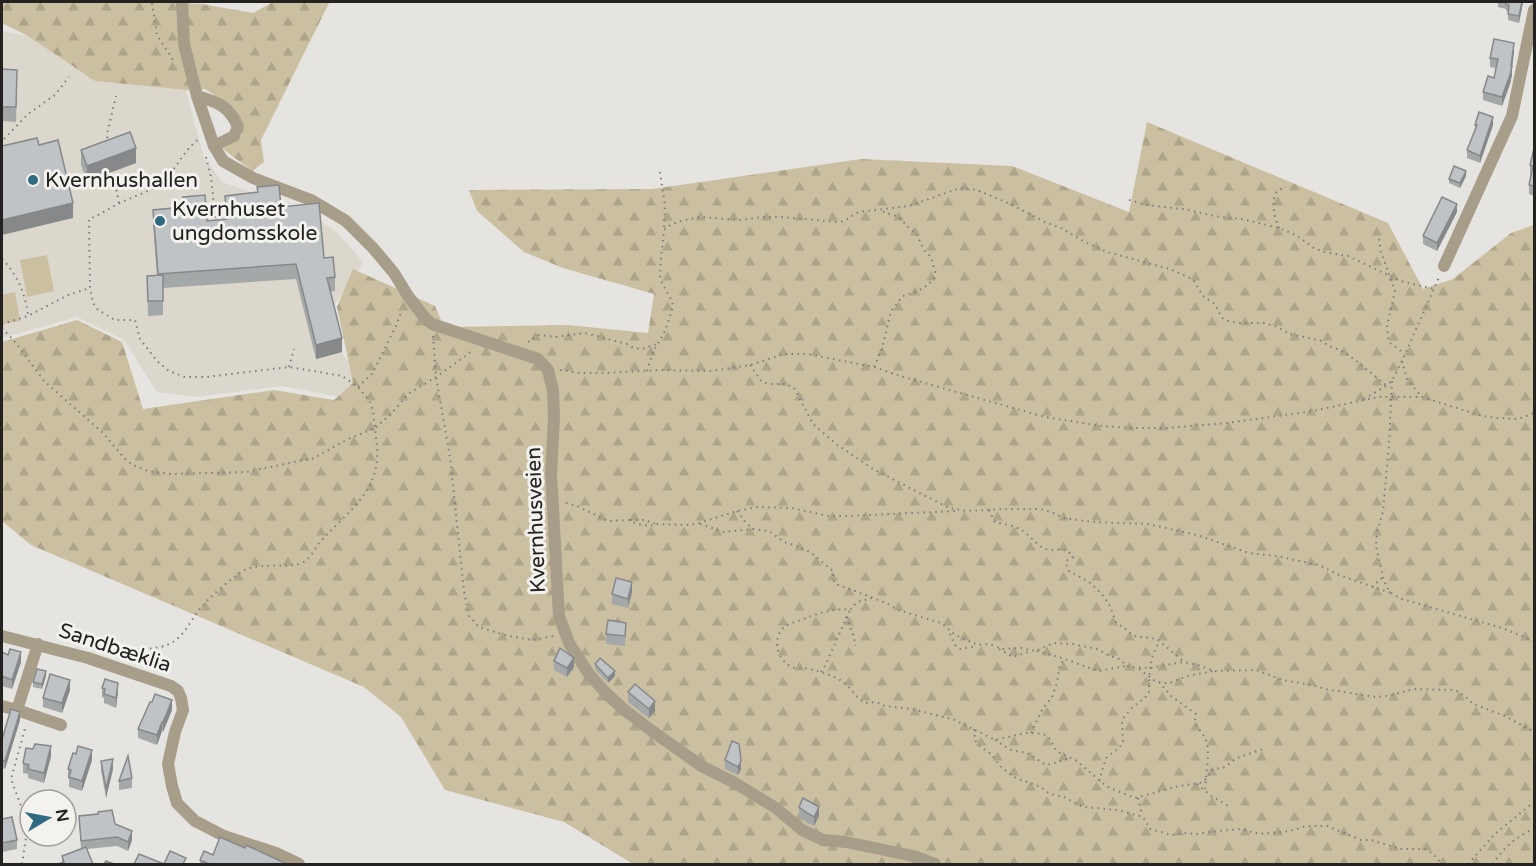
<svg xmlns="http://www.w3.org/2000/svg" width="1536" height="866" font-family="'Varela Round',sans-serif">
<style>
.built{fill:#dcd7cc}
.grass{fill:#cbbfa1}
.forest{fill:url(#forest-firs)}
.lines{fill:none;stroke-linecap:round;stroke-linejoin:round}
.path{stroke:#7e7c7a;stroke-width:2;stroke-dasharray:1.5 4.5;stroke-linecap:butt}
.minor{stroke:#a79e89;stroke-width:12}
.wall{fill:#a4a8a9}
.shaded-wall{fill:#86888a}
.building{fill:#bfc3c5;stroke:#86888a;stroke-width:1.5}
.poi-dot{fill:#306982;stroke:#f3f2ee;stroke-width:2}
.labels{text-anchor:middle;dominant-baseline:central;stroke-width:6;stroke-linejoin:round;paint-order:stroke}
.poi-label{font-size:21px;fill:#232221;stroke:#f3f2ee;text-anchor:start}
.street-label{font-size:21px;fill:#232221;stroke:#f3f2ee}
</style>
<defs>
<pattern id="forest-firs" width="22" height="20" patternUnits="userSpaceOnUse" patternTransform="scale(1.5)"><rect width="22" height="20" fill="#cbbfa1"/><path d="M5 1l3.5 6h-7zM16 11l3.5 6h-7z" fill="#aea48a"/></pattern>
</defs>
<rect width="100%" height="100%" fill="#e6e4e0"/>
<polygon class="built" points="2,31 28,36 96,81 186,90 204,158 222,182 302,210 337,232 363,262 350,286 332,307 343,355 358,372 355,400 282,386 197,397 157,392 124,340 77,317 2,338"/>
<g class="grass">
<polygon points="47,255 54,291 27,297 20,260"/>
<polygon points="15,292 20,321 2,324 2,295"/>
</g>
<g class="forest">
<polygon points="2,2 162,2 202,4 253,13 271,3 278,2 326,2 329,3 261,140 264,162 252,171 223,149 242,136 242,121 235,109 205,89 186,90 95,81 28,36 2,23"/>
<polygon points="1147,122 1388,223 1423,289 1453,279 1511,233 1534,225 1534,864 633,864 564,822 445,790 401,717 364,687 31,545 2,521 2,342 77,320 122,342 143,409 274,390 334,400 353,383 337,307 353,269 435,306 444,327 568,325 648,333 654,294 563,268 524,252 477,211 469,190 652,189 861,159 1012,166 1129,212"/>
</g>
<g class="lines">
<g class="path">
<polyline points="152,3 157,35 175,63"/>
<polyline points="4,139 28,114 55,95 69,77"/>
<polyline points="108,144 107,134 116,96"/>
<polyline points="206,157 211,177 216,223"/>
<polyline points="660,172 665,206 664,230"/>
<polyline points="114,178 119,203"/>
<polyline points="1129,200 1147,205 1183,209 1220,217 1242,219 1279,228 1296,235 1314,248 1324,252 1348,256 1401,281 1434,289"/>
<path d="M 1279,228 C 1274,217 1270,200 1278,190 L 1286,187"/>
<polyline points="1379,239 1381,252 1395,291 1387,326 1388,338 1390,343 1405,354"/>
<path d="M 2,259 C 17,274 26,295 28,316"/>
<path d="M 2,324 L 28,316 L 68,295 L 90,288 L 89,219 C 100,215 108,209 118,204 C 135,195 154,192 167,177 C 180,163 184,150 200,138"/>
<polyline points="2,328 16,343 44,381 103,433 125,459 133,465 148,471 171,474 246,472 314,458 348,439 375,428 373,411 369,400 358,387 342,376 289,367 206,377 185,377 169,371 157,361 140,339 135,320 115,320 98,310 93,303 90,288"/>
<polyline points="433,336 436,377 450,457 464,591 469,616 479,627 508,636 533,640 554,636"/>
<polyline points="528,342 539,335 555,337 585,333 627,344 634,348 642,349 657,344"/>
<polyline points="1402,361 1407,379 1420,395"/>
<polyline points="750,365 762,382 770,384 786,384 794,388 813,424 836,444 873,469 949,508 967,511 1003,509 1041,509 1051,512 1064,518 1092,522 1148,524 1197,535 1249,553 1276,556 1319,565 1339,575 1391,593"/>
<polyline points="289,367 294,349"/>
<polyline points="874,367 882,349 891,311 903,296 916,292 928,285 934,278 935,272 931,257 924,250 916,233 910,229 899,217 881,211"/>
<polyline points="560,370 580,373 606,373 659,370 711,371 750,365 784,354 807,354 874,367 900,376 1045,417 1102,426 1130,428 1167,428 1227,423 1313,411 1378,397 1422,397 1482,416 1497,418 1518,419 1534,413"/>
<path d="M 647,371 L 653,352 L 665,331 L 673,307 L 672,301 L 662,283 L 660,276 L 661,258 L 664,230 L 672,224 L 681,221 L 701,217 L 739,220 L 763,217 L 781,217 L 839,222 C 847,221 852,215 859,212 L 909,206 L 960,188 L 977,190 L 1008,203 L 1045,222 L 1061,228 L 1085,242 L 1107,252 L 1170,269 L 1188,277 L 1194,281 L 1203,296 L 1215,304 L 1222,318 L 1228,321 L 1240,323 L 1263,323 L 1275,326 L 1290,334 L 1322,341 L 1329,346 L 1340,350 L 1354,359 L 1387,386"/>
<polyline points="1392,381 1389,444 1383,512 1377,532 1376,546 1383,577 1386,586 1391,593 1402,599 1502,628 1534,641"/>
<polyline points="358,387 372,374 396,326 402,310"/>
<polyline points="1364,399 1383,388 1392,381 1402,361 1440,275"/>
<polyline points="566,503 577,506 608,521 629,520 637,524 650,526 656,524 688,525 699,523 737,511 757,507 792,508 828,516 847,516 956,511"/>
<path d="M 989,510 L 995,522 C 1004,524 1016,526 1023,531 C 1031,536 1037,546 1046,549 C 1057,552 1065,545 1073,557 L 1066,561 L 1066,564 L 1069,571 L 1089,582 L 1101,593 L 1109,604 L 1116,622 L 1134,636 L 1157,639 L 1183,661"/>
<polyline points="737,511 746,523 753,529 769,531 784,542 794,545 810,552 833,571 834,582 838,585 866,595 888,604 898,610 941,623 955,635 978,645 989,644 1002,649 1021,648 1036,651 1053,643 1073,644 1097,649 1108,655 1119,659 1129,667 1150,668 1183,662 1198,665 1214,671 1256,670 1283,680 1316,686 1325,689 1375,697 1388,696 1413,689 1455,690 1465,696 1473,704 1505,716 1534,732"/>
<polyline points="630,520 644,520 656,524"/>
<polyline points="700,524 724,532 753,529"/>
<polyline points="1372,587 1383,577"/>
<path d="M 872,598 L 857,602 L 850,610 C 829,607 811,617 792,623 C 772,629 773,656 790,666 C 794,669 798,667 803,668 C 816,670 830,674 842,681 C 851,687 856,698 865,703 L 876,702 L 885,706 L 912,709 L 955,720 L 995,740 L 1026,733 L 1036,733 L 1045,735 L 1050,739 L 1056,750 L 1060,753 L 1077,761 L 1101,782 L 1110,788 L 1135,798 L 1179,786 L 1200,783 L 1206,779 L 1213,769 L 1223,768 L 1237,758 L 1263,749"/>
<polyline points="846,617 854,637 855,646"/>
<polyline points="950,634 955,645 960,649 977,646"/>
<polyline points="999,649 1013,657 1031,651"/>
<polyline points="1037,651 1062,658 1098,671 1126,666"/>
<path d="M 108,652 C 122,650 156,650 167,645 C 186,637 190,619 203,605 C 209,598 233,577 241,572 C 259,561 282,569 299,564 C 310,561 314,549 321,541 C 343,516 374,496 377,460 C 378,449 376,439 375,428 L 391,414 L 408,394 L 436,377 L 467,355 L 473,349"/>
<polyline points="1139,669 1155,681 1163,683 1170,683 1187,676 1214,671"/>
<polyline points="821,672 825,666 850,610"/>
<path d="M 1159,682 L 1171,696 L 1196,714 C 1192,727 1204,731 1207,743 C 1210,757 1205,777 1205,791"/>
<polyline points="974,729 975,740 978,745 991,754 1002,768 1016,778 1041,787 1050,794 1064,797 1083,807 1118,810 1143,817 1150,829 1172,835 1187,833 1196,834 1208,832 1241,829 1259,834 1290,831 1306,826 1327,826 1361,840 1371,840 1400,849 1425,849 1432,853 1442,864"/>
<polyline points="1031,733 1043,708 1052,697 1057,683 1059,668 1064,659"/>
<polyline points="995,740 1011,750 1027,753 1046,765 1058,762 1068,758"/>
<path d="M 1099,781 L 1106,758 L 1120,747 L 1123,741 L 1122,723 L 1124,717 L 1132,708 L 1149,694 C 1149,675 1149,657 1160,641"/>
<polyline points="1197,784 1211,796 1229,806"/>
<polyline points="1138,798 1142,815"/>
<polyline points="22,864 27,831 24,814 11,779 26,725"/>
<polyline points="1468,864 1496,833 1534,802"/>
<path d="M 1493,864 C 1502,849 1518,835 1534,829"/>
</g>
<g class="minor">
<polyline points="182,2 184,44 197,96 214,146 223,161 253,178 311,200 346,221 373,248 394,273 408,296 425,318 432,324 529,356 538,359 548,370 553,391 554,417 551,473 559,616 569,643 589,674 606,693 622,708 652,731 703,767 735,783 776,808 802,830 823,840 846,842 913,856 935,864"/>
<path d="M 197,96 C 217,102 230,106 238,127 L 234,136 L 214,146"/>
<polyline points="1444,266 1512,116 1534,10"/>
<polyline points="2,636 88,658 171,686 178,691 181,698 183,710 175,732 168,764 172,786 177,803 195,821 224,836 276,853 299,864"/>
<polyline points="2,706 17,710 61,725"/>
<polyline points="17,710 38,644"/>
</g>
</g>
<g class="wall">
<polygon points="1498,2 1523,2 1519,23 1508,20 1508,11 1506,11 1506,9 1498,7"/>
<polygon points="1514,52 1512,66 1512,75 1510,84 1502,106 1483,100 1483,92 1494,78 1496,68 1490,67 1490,58"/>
<polygon points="2,69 17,84 16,122 2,121"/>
<polygon points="1475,125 1493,125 1480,163 1467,158 1467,150 1475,130"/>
<polygon points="1534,148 1534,196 1529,194 1529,185 1531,175 1530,175 1530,165"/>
<polygon points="81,150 136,163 87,181 81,165"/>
<polygon points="1466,176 1460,188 1449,183 1449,179"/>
<polygon points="225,196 281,207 324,258 335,277 335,291 330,292 342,352 316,359 296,279 163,288 163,315 148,316 147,276 157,276 153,224 153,210 183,207 183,197 207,221 226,219"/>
<polygon points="1457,212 1437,251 1423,244 1423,236"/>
<polygon points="632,592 628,608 612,604 612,594"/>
<polygon points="626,632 625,646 606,644 606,634"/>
<polygon points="2,652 21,662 12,689 2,686"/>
<polygon points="554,661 574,667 567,677 554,670"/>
<polygon points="595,664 615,676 608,683 595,669"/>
<polygon points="46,676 42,689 33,687 33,682"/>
<polygon points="102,688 118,692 116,708 104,703 104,698 102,697"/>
<polygon points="70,690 62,713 43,707 43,698"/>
<polygon points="628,692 655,711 649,718 628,702"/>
<polygon points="152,702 172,710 163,732 162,731 157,745 138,738 138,729"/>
<polygon points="20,720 5,769 2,768 2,735 3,736"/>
<polygon points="739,744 741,769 738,775 725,769 725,760"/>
<polygon points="51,756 44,783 28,778 28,774 23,773 23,763"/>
<polygon points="92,760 82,791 69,787 69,779 68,779 68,769"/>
<polygon points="101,761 113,769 106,798 101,771"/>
<polygon points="132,778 132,788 119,790 119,781"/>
<polygon points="799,807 819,816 814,826 807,823 799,816"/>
<polygon points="79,816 115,824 132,840 128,851 117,846 87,849 62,863 62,856 81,849"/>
<polygon points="2,819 17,840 17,849 2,852"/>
<polygon points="245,848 287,864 200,864 200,860 213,855"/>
</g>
<g class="shaded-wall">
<polygon points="1522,2 1523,2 1519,23 1519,16"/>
<polygon points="1514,43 1514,52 1512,68 1512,66 1512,75 1510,84 1502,106 1502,97 1511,66"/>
<polygon points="1493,117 1493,125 1480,163 1480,156"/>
<polygon points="136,148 136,163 87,181 87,166"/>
<polygon points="1466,171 1466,176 1460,188 1460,183"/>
<polygon points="73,203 73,218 2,235 2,220"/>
<polygon points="1457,204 1457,212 1437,251 1437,243"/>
<polygon points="342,338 342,352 316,359 316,345"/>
<polygon points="632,582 632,592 628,608 628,599"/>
<polygon points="21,652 21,662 12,689 12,680"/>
<polygon points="574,658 574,667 567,677 567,668"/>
<polygon points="46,671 46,676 42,689 42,684"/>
<polygon points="615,671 615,676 608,683 608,678"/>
<polygon points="70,680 70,690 62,713 62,703"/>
<polygon points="118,683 118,692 116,708 116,698"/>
<polygon points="172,700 172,710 163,732 163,722"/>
<polygon points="655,701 655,711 649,718 649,709"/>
<polygon points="20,712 20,720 5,769 5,761"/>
<polygon points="162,722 162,731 157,745 157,735"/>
<polygon points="51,746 51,756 44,783 44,773"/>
<polygon points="92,750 92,760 82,791 82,781"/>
<polygon points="113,759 113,769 106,798 106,789"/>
<polygon points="741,761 741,769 738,775 738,767"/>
<polygon points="819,807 819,816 814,826 814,817"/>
<polygon points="132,831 132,840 128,851 128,842"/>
</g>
<g class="building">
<polygon points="1502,2 1522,2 1519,16 1508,14 1509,5 1506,4 1506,2"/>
<polygon points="1494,39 1514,43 1511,66 1512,66 1510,75 1502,97 1483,92 1488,76 1494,78 1498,59 1490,58"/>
<polygon points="2,69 17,70 16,107 2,107"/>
<polygon points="1479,112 1493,117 1480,156 1467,150 1477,125 1475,125"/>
<polygon points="130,132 136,148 87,166 81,150"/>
<polygon points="37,138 39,145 58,140 73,203 2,220 2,146"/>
<polygon points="1534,148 1534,186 1529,185 1533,166 1530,165"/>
<polygon points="1454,166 1466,171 1460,183 1449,179"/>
<polygon points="279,185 281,207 319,203 324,258 333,257 335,277 327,278 342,338 316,345 296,264 158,274 153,210 184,207 183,197 205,195 207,221 227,219 225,196 258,192 257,187"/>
<polygon points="1442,197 1457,204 1437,243 1423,236"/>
<polygon points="163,275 163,301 148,301 147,276"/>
<polygon points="616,578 632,582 628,599 612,594"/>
<polygon points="608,620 626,623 625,636 606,634"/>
<polygon points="560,648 574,658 567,668 554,661"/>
<polygon points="10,649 21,652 12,680 2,676 2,652 8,655"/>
<polygon points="600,658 615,671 608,678 595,664"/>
<polygon points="37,669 46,671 42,684 33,682"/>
<polygon points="50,674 70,680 62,703 43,698"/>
<polygon points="105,679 118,683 116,698 104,694 105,689 102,688"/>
<polygon points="635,684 655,701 649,709 628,692"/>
<polygon points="155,694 172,700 163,722 162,722 157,735 138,729 150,702 152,702"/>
<polygon points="11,709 20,712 5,761 2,760 2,735 3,736"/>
<polygon points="732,741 739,744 741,761 738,767 725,760"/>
<polygon points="35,744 51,746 44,773 28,769 29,765 23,763 26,748 33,749"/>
<polygon points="78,746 92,750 82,781 69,777 71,770 68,769 73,753 76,754"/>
<polygon points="128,756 132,778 119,781"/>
<polygon points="113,759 106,789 101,761"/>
<polygon points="803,798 819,807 814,817 807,813 799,807"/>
<polygon points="112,810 115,824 132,831 128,842 117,837 81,841 79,816 98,814 98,812"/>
<polygon points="12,817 17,840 2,843 2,819"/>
<polygon points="220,837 245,848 246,845 287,864 208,864 209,864 200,860 204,851 213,855"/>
<polygon points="86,847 93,864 58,864 64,862 62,856"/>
<polygon points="170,851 186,858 183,864 164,864"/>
<polygon points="139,854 164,864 134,864"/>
<polygon points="106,861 114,864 104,864"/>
</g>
<g class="poi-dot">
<circle cx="33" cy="180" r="6"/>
<circle cx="160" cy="221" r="6"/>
</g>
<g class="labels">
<g class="poi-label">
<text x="45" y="180">Kvernhushallen</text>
<text x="172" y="209">Kvernhuset<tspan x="172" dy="24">ungdomsskole</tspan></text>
</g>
<g class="street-label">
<text transform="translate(536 520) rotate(-92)">Kvernhusveien</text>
<text transform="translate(115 648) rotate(18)">Sandbæklia</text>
</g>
</g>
<rect width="1536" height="866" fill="none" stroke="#232221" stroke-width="6"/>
<g transform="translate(48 818) rotate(80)"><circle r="28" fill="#f3f2ee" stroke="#a09f9c" stroke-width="1.5"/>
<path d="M0-4.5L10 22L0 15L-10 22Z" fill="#306982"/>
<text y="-9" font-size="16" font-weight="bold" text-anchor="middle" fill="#232221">N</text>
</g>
</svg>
